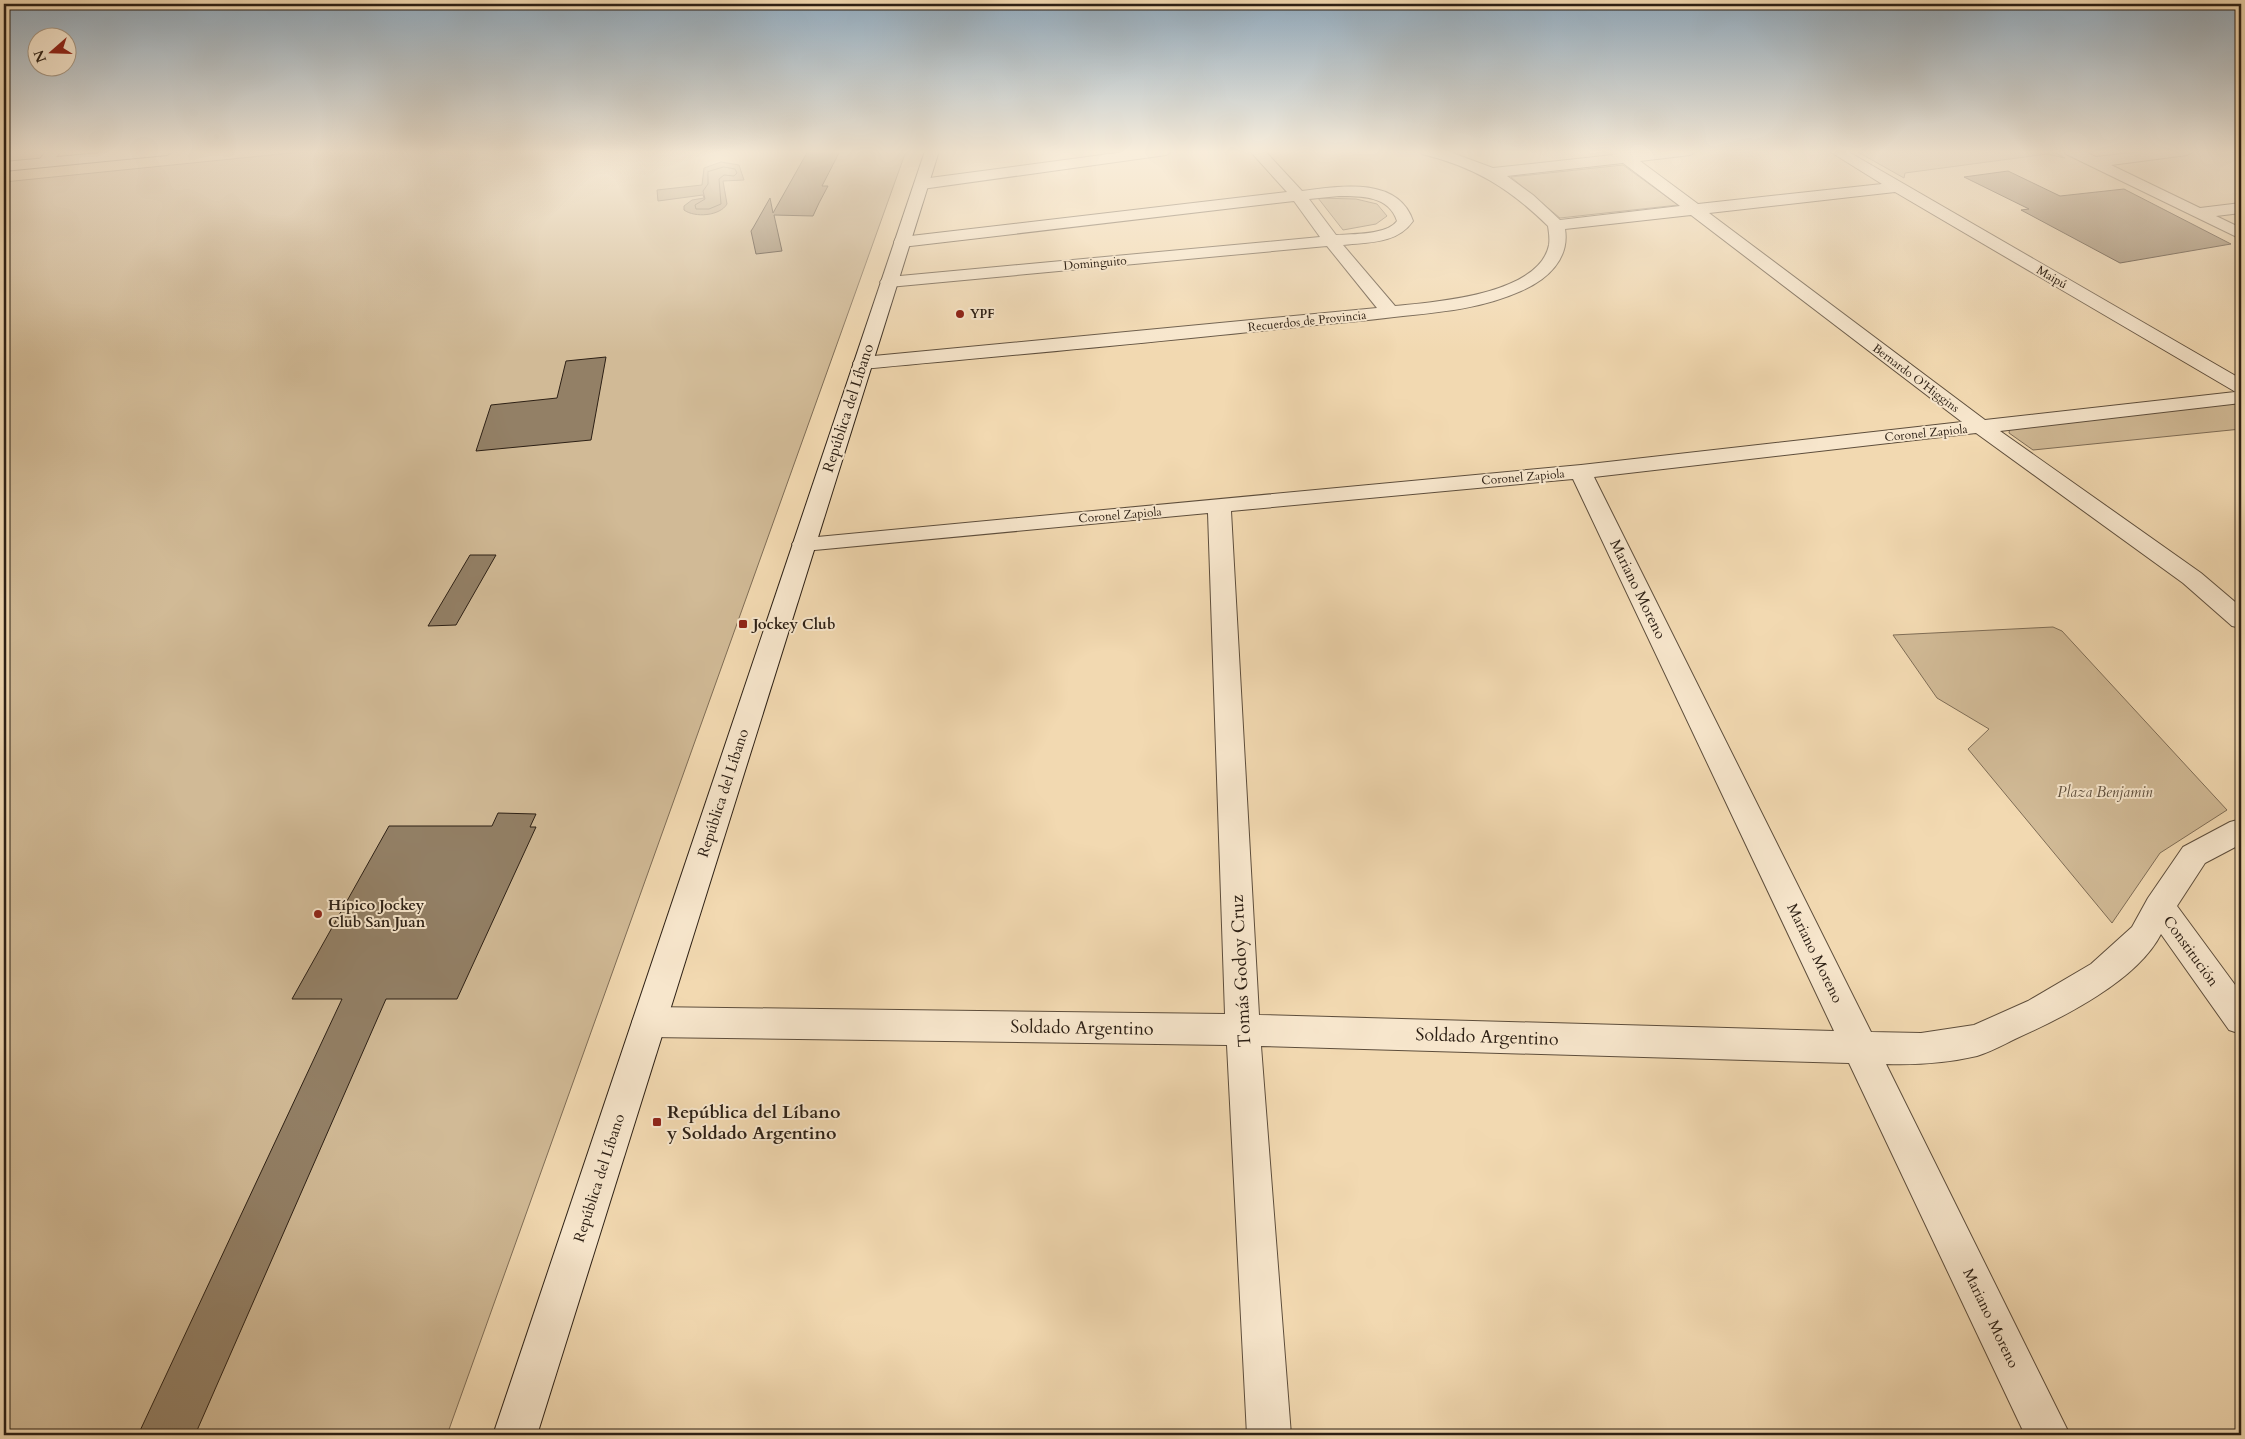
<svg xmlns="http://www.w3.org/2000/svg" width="2245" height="1439" font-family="Cardo,serif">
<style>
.green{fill:#d1ba96;stroke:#7f6d56}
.water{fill:#af9a7c;stroke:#7b6953}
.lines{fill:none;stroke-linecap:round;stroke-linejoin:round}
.shore{stroke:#6e5d48;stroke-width:1}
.building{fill:#938066;stroke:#2d2015}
.minor-casing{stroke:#5e4e3c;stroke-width:2}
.secondary-casing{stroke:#2d2015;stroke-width:2}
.minor{fill:#f7e6cc;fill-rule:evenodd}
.secondary{fill:#f7e6cc;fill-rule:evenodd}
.poi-dot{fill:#8f2418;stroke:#f7e6cc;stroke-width:2}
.labels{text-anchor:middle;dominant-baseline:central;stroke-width:4;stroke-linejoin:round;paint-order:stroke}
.far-street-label{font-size:12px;fill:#2d2015;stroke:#f7e6cc}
.far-poi-label{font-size:12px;font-weight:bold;fill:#2d2015;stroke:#f7e6cc;text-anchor:start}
.street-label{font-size:15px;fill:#2d2015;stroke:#f7e6cc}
.poi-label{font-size:15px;font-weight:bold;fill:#2d2015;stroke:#f7e6cc;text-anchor:start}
.park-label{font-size:15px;font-style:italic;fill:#5e4e3c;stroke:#f7e6cc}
.near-street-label{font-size:18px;fill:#2d2015;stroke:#f7e6cc}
.near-poi-label{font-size:18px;font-weight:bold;fill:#2d2015;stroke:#f7e6cc;text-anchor:start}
</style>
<rect width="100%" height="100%" fill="#f2d9b1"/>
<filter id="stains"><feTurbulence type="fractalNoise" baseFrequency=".004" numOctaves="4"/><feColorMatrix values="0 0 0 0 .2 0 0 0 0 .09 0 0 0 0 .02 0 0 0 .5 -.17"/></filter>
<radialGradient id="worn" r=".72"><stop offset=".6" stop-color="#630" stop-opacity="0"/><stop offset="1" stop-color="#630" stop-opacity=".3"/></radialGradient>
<g class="green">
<polygon points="311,151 906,151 447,1435 4,1435 4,182"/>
<polygon points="1856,151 2052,151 2065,158 2047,154 1905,173 1904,178"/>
<polygon points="1623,165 1678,205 1560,218 1511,177"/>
<polygon points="1318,198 1356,199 1377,204 1387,216 1376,224 1343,230"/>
<polygon points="2241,403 2241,429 2033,450 2009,433 2010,427"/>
<polygon points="2053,627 2062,631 2227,810 2160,853 2112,923 1968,749 1989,729 1937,698 1893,635"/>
</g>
<path class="water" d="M 721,162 L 739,165 L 744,180 L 723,181 L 727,204 C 720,216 695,218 684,210 L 684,206 L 692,200 L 704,198 L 703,195 L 658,201 L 657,190 L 702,185 L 704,168 Z"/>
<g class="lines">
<polygon class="shore" points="724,167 735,169 737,173 734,176 724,175 719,179 721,204 709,209 696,209 695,205 705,199 703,191 708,184 708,172"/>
</g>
<g class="building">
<polygon points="808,151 840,151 822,186 828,186 819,203 813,216 774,215 782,251 756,254 751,231 753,228 770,198 773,213"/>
<polygon points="2008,171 2060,196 2124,189 2231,244 2120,263 2021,210 2029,209 1964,177"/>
<polygon points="606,357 591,440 476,451 491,405 557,398 566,361"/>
<polygon points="470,555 496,555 456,625 428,626"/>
<polygon points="498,813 536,814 530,827 536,827 457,999 386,999 195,1435 138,1435 342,999 292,999 389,826 492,826"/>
</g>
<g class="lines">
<g class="minor-casing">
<g id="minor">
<polygon points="46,151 61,151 49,166 39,166 37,163"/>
<polygon points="1132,151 1173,151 1166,155 922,189 917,187 914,184 917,181 922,179"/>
<path d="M 1250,151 L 1265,151 L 1302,191 C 1339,186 1398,176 1413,221 C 1397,244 1369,242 1343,245 L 1395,306 C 1434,302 1539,295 1549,245 C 1550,239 1549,232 1548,226 C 1509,188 1475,167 1422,154 L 1420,151 L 1447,151 L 1493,168 L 1613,155 L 1610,151 L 1626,151 L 1629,153 L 1697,151 L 1690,155 L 1640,161 L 1698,204 L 1882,184 L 1829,151 L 1847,151 L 2241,379 L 2241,403 L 2000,431 L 2201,573 L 2241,607 L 2241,628 L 2232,626 L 2183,583 L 1976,433 L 1594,477 L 1871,1032 L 1921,1033 L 1974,1025 L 2028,1001 L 2091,964 L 2132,927 L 2148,898 L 2183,847 L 2230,822 L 2241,819 L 2241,844 L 2205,863 L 2177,906 L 2241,993 L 2241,1034 L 2229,1030 L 2161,934 C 2137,981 2062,1018 2015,1039 C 2003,1045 1990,1052 1977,1056 C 1947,1063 1917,1065 1886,1064 L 2070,1435 L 2025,1435 L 1849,1063 L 1261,1046 L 1291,1435 L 1247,1435 L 1227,1045 L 649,1037 L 637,1033 L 632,1022 L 637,1011 L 649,1007 L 1225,1014 L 1208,513 L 804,551 L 796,549 L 792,544 L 796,539 L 1581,465 L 1962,422 L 1691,215 L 1565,229 C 1570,259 1547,280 1521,291 C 1483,308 1444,312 1403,316 C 1371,320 1339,323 1306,326 C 1159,342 1011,355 863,369 L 856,367 L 853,363 L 856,359 L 863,357 L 1377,308 L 1327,246 L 889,287 L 883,286 L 880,282 L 883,278 L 889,277 L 1320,237 L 1294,201 L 902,247 L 896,246 L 894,242 L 896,238 L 902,237 L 1287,192 ZM 1623,163 L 1680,206 L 1560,220 L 1533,195 L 1507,176 ZM 1895,192 L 2234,391 L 2235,392 L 1985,420 L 1709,213 ZM 1339,196 C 1362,196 1389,196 1397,221 C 1387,235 1352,234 1336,235 L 1309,199 ZM 1573,479 L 1834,1031 L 1259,1015 L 1231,511 Z"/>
<polygon points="2064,151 2083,151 2096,157 2149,151 2194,151 2187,155 2111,165 2200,208 2241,203 2241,213 2216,216 2241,228 2241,239 2066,154"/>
</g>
</g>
<g class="secondary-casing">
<g id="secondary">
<polygon points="121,151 174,151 167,155 4,171 4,162"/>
<polygon points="925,151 939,151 537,1435 493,1435"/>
</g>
</g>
<use href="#minor" class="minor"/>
<use href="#secondary" class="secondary"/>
</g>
<linearGradient id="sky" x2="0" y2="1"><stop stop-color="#91aabd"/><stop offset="0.43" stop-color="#f9eedc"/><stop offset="1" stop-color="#f9eedc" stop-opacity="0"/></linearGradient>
<rect width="2245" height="353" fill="url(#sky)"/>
<g class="poi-dot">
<circle cx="960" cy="314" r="5"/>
<rect x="738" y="619" width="10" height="10" rx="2.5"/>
<circle cx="318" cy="914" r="5"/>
<rect x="652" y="1117" width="10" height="10" rx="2.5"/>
</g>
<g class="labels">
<g class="far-street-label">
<text transform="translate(1095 263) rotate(-5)">Dominguito</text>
<text transform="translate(2052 277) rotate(30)">Maipú</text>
<text transform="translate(1307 321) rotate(-6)">Recuerdos de Provincia</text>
<text transform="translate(1916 378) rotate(37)">Bernardo O'Higgins</text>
<text transform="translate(1926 433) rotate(-6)">Coronel Zapiola</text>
<text transform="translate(1523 477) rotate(-5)">Coronel Zapiola</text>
<text transform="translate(1120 515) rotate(-5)">Coronel Zapiola</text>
</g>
<g class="far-poi-label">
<text x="970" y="314">YPF</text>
</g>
<g class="street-label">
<text transform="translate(848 408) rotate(-72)">República del Líbano</text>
<text transform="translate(1638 589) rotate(64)">Mariano Moreno</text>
<text transform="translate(723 793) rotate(-72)">República del Líbano</text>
<text transform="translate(2191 951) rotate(54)">Constitución</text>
<text transform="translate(1815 953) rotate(64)">Mariano Moreno</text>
<text transform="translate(599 1178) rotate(-72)">República del Líbano</text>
<text transform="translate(1991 1318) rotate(64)">Mariano Moreno</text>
</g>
<g class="poi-label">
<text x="753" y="624">Jockey Club</text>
<text x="328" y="905">Hípico Jockey<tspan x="328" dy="17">Club San Juan</tspan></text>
</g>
<g class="park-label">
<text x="2105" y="792">Plaza Benjamin</text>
</g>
<g class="near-street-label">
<text transform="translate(1241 971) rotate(-93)">Tomás Godoy Cruz</text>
<text transform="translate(1082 1028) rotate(1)">Soldado Argentino</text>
<text transform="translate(1487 1037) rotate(2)">Soldado Argentino</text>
</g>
<g class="near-poi-label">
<text x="667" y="1112">República del Líbano<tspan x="667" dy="21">y Soldado Argentino</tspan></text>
</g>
</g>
<rect width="2245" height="1439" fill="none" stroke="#f2d9b1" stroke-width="20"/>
<rect x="5" y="5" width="2235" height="1429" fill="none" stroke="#2d2015" stroke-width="2.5"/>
<rect x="10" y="10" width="2225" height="1419" fill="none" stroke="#2d2015"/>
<g transform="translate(52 52) rotate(250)"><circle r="24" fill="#f7e6cc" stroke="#a69783"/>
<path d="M0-4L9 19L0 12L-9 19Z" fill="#8f2418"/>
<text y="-8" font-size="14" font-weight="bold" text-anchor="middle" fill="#2d2015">N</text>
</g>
<rect width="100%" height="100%" filter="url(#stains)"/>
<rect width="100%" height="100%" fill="url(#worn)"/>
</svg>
